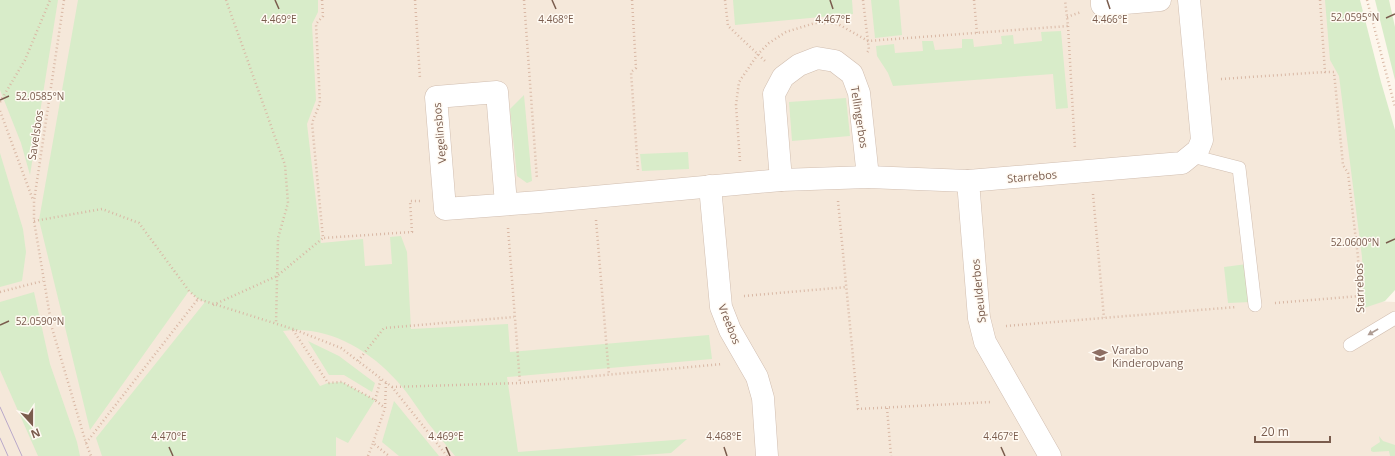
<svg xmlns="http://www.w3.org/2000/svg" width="1395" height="456" font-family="'Open Sans',sans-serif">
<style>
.residential{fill:#f5e8da}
.green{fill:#d8ecc9}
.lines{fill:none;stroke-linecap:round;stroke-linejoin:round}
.service-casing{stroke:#d1beb0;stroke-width:14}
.minor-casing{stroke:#d1beb0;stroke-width:23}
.path{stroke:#d9b8a5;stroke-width:2.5;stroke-dasharray:1 3;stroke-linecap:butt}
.service{stroke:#fff;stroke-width:13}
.minor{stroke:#fff;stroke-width:22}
.tram{stroke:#b9a8c9;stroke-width:1}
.oneway{fill:#af9d94}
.ticks{fill:none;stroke:#7a5c4d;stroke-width:1.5}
.labels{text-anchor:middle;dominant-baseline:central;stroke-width:3;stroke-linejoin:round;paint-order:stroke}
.street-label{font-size:11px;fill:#7a5c4d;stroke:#fffaf3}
.education-label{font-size:11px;fill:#785e54;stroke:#fffaf3;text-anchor:start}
.ticks-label{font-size:10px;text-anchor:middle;fill:#7a5c4d;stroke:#fffaf3;stroke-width:3;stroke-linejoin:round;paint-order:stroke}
</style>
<rect width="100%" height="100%" fill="#fdf6ec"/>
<polygon class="residential" points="0,0 1335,0 1374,301 1395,302 1395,456 0,456"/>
<g class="green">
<polygon points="0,0 58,0 30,175 21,143 0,90"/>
<path d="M 78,0 L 318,0 L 318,12 L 312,24 L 316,100 L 307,124 L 321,243 L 363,239 L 365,266 L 392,264 L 390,237 L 401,236 L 407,252 L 411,329 L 508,324 L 510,352 L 709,335 L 712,359 L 507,377 L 518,452 L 687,439 L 671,453 L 629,456 L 455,456 C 446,445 437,434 428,423 C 418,409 409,394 397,381 C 368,349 327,325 283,331 L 320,386 L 328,383 L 342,382 L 375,400 L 348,443 L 336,437 L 336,456 L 102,456 L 96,438 L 205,302 L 198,299 L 189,291 L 90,430 L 39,220 Z"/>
<polygon points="733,0 852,0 853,14 735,25"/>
<polygon points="871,0 899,0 902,35 875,38"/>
<polygon points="1325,0 1360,0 1381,82 1395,130 1395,290 1385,301 1364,308 1362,257 1339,76 1330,60"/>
<polygon points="1375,0 1389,0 1395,27 1395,80"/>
<polygon points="1061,31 1068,108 1056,109 1053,74 893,86 888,73 877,56 876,46 894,44 895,53 923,51 922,41 933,41 935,50 962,48 962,39 973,39 974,47 1002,44 1001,36 1013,35 1014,44 1042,41 1041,32"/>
<polygon points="524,95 532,181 527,183 517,176 510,109"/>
<polygon points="846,98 850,136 792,141 789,102"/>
<polygon points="688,152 689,169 642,171 640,154"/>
<polygon points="0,153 23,229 26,252 22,281 0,287"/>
<polygon points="1247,264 1251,302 1228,303 1224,267"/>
<polygon points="34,292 50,364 77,442 80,456 38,456 0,370 0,302"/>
<polygon points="308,341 339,356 375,383 372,392 344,375 329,375"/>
<polygon points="394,401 439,456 399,456 382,442"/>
<polygon points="1379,436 1383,441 1395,445 1395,456 1390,456 1389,451 1373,452 1371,451 1371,448 1380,442"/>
</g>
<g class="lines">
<g class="service-casing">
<g id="service">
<polyline points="1192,156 1239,168 1255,305"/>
<polyline points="1350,345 1395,318"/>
</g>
</g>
<g class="minor-casing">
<g id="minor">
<polyline points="1102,0 1102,5 1160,0"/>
<polyline points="781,180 774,94 783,77 799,65 817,58 835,61 852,74 859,93 868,177"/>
<polyline points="968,181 979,318 985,342 1050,456"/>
<polyline points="710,186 721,307 730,330 757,377 763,398 767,456"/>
<polyline points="506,204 497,92 436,97 445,209 539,202 781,180 868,177 968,181 1182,163 1198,150 1202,140 1189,0"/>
</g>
</g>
<g class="path">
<polyline points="64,0 34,201 34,221 52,328 86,443 91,456"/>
<polyline points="226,0 285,165 288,203 278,238 276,324"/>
<polyline points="322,0 323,16 316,24 320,103 312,123 323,238 412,232 410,201 421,201"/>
<polyline points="415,0 420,79"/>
<polyline points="524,0 537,179"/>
<polyline points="632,0 636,68 631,72 638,170"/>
<polyline points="725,0 728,26 766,62"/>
<polyline points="863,0 869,50 866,54"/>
<polyline points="974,0 977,33"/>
<polyline points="1320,0 1325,72 1334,72 1343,165 1348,173 1358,257 1360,316"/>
<polyline points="1367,0 1395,107"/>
<polyline points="1067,17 1081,12"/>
<polyline points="1068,26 1075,149"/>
<polyline points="1221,79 1325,72"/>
<polyline points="0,102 25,60 50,0"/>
<polyline points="0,111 33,200"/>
<polyline points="740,161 736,105 739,82 758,54 769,43 786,32 815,23 838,24 868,41 1068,26 1065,0"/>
<polyline points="1093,194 1104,318"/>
<polyline points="838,201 858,409 992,402"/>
<polyline points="596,220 609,375"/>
<polyline points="34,221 102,209 139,223 189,291 198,299 293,329 341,348 392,387 447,456"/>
<polyline points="508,228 520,383"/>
<polyline points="0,292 43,281"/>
<polyline points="744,296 847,287"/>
<polyline points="1275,303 1360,296"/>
<polyline points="213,305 277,276 323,238"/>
<polyline points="1006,326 1236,307"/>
<polyline points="293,330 328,383 342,382 375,400 385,408"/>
<polyline points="358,361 384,328 514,317"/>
<polyline points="386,383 385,408 373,443 389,456"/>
<polyline points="392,387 520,383 722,364"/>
<polyline points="375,400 381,379"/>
<polyline points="887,408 891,456"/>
<polyline points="86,443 198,299"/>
<polyline points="368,456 373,443"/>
</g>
<use href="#service" class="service"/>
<use href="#minor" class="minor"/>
<g class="tram">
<polyline points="0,407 22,456"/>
<polyline points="0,438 8,456"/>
</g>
</g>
<defs><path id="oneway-solid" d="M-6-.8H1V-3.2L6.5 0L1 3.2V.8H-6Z"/></defs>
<use class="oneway" href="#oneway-solid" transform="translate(1373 332) rotate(150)"/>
<path class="ticks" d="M 275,0 L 279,9M 552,0 L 556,9M 830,0 L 833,9M 1107,0 L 1110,9M 1386,18 L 1395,14M 0,100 L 9,96M 1386,243 L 1395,239M 0,325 L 9,321M 169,447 L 173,456M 446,447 L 450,456M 724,447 L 727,456M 1001,447 L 1005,456"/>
<defs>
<g id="school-bare" transform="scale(1.2)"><path d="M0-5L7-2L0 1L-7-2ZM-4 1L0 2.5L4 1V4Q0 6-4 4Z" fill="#8d6e63" stroke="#fffaf3" stroke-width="2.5" paint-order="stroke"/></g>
</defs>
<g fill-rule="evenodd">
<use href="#school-bare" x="1100" y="355"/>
</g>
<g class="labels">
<g class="street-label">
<text transform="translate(860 117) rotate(81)">Tellingerbos</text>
<text transform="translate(439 133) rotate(-95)">Vegelinsbos</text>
<text transform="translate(35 135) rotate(-81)">Savelsbos</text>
<text transform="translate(1032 176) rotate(-5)">Starrebos</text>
<text transform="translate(1359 288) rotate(-92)">Starrebos</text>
<text transform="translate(978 291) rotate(-96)">Speulderbos</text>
<text transform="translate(730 324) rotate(68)">Vreebos</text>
</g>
<g class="education-label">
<text x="1112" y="349">Varabo<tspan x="1112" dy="13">Kinderopvang</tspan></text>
</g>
</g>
<g class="ticks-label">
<text x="1355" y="21">52.0595°N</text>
<text x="1110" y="23">4.466°E</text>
<text x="279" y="23">4.469°E</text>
<text x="556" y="23">4.468°E</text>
<text x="833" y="23">4.467°E</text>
<text x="40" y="100">52.0585°N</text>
<text x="1355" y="246">52.0600°N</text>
<text x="40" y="325">52.0590°N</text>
<text x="169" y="440">4.470°E</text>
<text x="446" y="440">4.469°E</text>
<text x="724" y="440">4.468°E</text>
<text x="1001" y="440">4.467°E</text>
</g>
<g transform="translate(32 424) rotate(159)" stroke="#fffaf3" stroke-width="3" paint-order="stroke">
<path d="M0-3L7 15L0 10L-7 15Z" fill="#7a5c4d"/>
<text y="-6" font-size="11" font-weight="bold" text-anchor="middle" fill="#7a5c4d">N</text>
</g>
<path d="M1255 436v6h75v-6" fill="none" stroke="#7a5c4d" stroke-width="2"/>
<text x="1261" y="436" font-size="12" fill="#7a5c4d" stroke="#fffaf3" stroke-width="3" paint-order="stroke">20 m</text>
</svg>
